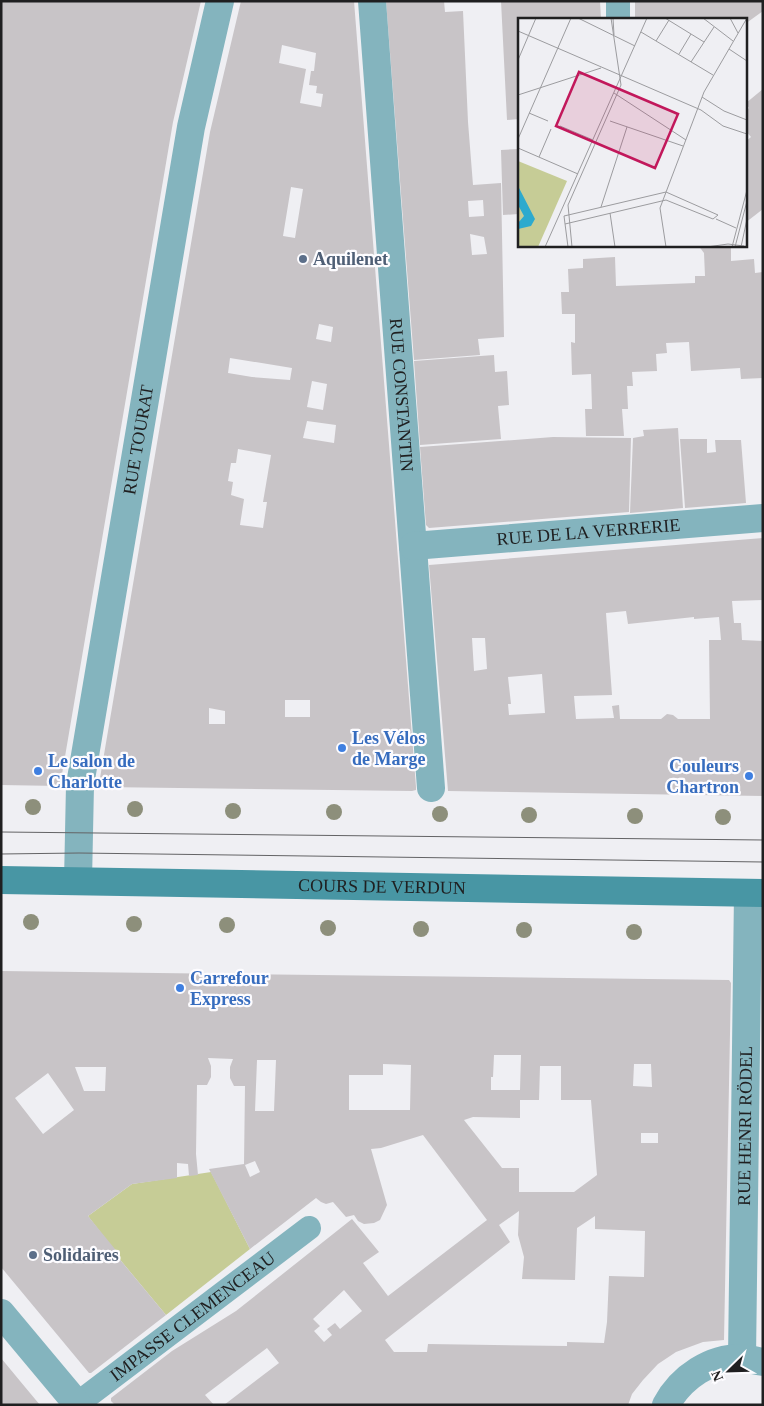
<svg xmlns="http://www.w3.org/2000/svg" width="764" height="1406" font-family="Georgia,serif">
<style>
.green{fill:#c6cc96}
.building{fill:#c8c4c7;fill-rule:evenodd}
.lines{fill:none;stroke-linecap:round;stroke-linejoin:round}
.service{stroke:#84b4be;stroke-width:24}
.minor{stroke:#84b4be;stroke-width:28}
.tertiary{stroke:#84b4be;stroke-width:28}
.secondary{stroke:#4896a4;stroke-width:28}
.tram{stroke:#636365;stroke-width:1}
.tree{fill:#8d8f7b}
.service-dot{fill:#5c6f8a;stroke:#fdfcff;stroke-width:2}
.shop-dot{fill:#3f7fe0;stroke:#fdfcff;stroke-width:2}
.labels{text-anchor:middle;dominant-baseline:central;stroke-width:4.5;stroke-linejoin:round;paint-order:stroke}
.service-label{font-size:18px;font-weight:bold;fill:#4e5e75;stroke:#fdfcff;text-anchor:start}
.street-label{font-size:18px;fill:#1f1f20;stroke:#fdfcff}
.shop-label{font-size:18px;font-weight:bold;fill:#366cbe;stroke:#fdfcff;text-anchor:start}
.inset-road{fill:none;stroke:#9c9c9f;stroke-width:1}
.view{fill:#c2185b;fill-opacity:0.15;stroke:#c2185b;stroke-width:2.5}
.inset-edge{fill:none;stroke:#1f1f20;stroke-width:2.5}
</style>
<rect width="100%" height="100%" fill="#efeff3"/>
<polygon class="green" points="211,1172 250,1249 166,1315 117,1256 118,1255 88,1216 132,1184"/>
<g class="building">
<polygon points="1,1 201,1 173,122 60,786 1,785"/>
<path d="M 241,1 L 354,1 L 416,787 L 416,790 L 412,791 L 102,787 L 99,784 L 210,132 ZM 282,45 L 316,53 L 314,71 L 311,71 L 309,85 L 317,86 L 316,93 L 323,94 L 321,107 L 300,103 L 306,69 L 279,63 ZM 291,187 L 303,189 L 295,238 L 283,236 ZM 319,324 L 333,327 L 331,342 L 316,339 ZM 230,358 L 292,368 L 290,380 L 252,377 L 228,373 ZM 312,381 L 327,384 L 323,410 L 307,407 ZM 307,421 L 336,425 L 334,443 L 303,438 ZM 238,449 L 271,455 L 263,502 L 267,502 L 263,528 L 240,525 L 244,499 L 231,495 L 233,482 L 228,481 L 231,463 L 236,463 ZM 285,700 L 310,700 L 310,717 L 285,717 ZM 209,708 L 225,711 L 225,724 L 209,724 Z"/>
<path d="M 386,1 L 444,1 L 445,12 L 463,11 L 468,122 L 473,185 L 501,183 L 504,337 L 478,339 L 480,355 L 414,360 ZM 483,200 L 484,216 L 469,217 L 468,201 ZM 470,234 L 484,237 L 487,254 L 472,255 Z"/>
<polygon points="501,1 600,1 601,19 519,19 519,119 507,120"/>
<polygon points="635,1 763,1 763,11 745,24 745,19 635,19"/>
<polygon points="763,89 763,209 745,223 745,142 751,137 745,130 745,112 749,108 746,103"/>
<polygon points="519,149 519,214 503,215 501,150"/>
<polygon points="698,245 731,245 731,261 754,259 755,273 763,272 763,378 741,379 740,368 691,371 689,342 666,343 667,353 656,354 657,371 632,372 633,386 627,386 628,409 622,409 624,436 586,436 585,409 592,409 591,374 572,375 571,342 575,343 575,314 562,314 561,292 569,292 568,269 583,268 583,259 615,257 616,286 695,283 695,276 705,276 704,253"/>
<polygon points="494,355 495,372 507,371 509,405 498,406 501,439 420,445 414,361"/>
<polygon points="678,428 683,508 630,513 633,438 644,436 643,430"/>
<polygon points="553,437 631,438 629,512 429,528 426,525 420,447"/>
<polygon points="680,439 707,439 707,453 716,452 715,440 741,440 746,503 685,508"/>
<path d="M 763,538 L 763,600 L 732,601 L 734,623 L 741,623 L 742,640 L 763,641 L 763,796 L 448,791 L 429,565 ZM 626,611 L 628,624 L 694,617 L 694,619 L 719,617 L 721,640 L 709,640 L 710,719 L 678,719 L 673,715 L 667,714 L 661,719 L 620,719 L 619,705 L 612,706 L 614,718 L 576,719 L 574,696 L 612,695 L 606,613 ZM 472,638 L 485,638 L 487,669 L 474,671 ZM 542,674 L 545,713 L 509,715 L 508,704 L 511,704 L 508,677 Z"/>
<path d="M 1,971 L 729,980 L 731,983 L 724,1340 L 703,1342 L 676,1352 L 658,1364 L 643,1380 L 632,1394 L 628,1405 L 224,1405 L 279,1363 L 267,1348 L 205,1395 L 214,1405 L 115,1405 L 111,1401 L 111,1398 L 172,1351 L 236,1311 L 352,1219 L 379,1252 L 363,1263 L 388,1296 L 487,1220 L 423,1135 L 381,1148 L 371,1149 L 387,1205 L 380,1220 L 374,1223 L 364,1224 L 358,1221 L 354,1215 L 346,1217 L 333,1202 L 326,1204 L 321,1202 L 316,1198 L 250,1249 L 209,1169 L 244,1164 L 245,1086 L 234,1086 L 230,1078 L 230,1067 L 233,1059 L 208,1058 L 211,1066 L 211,1077 L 207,1085 L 197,1085 L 196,1154 L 198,1175 L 189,1176 L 188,1164 L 177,1163 L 177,1178 L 132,1184 L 88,1216 L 119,1254 L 117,1256 L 166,1315 L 91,1373 L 89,1373 L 1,1267 ZM 494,1055 L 521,1055 L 520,1090 L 491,1090 L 491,1077 L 493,1077 ZM 257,1060 L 276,1060 L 274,1111 L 255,1111 ZM 383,1064 L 411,1065 L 410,1110 L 349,1110 L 349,1075 L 383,1075 ZM 634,1064 L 651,1064 L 652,1087 L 633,1086 ZM 540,1066 L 561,1066 L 561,1100 L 591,1100 L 597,1175 L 574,1192 L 519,1192 L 519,1168 L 502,1168 L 464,1120 L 473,1117 L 520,1118 L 520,1100 L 539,1100 ZM 75,1067 L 106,1067 L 105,1091 L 84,1091 ZM 48,1073 L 74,1110 L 43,1134 L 15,1098 ZM 641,1133 L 658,1133 L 658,1143 L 641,1143 ZM 255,1161 L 260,1172 L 250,1177 L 245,1165 ZM 519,1211 L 518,1235 L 524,1257 L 522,1279 L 575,1280 L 577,1228 L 595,1216 L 595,1229 L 645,1231 L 644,1277 L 609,1276 L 607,1322 L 604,1343 L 567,1342 L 567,1346 L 428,1344 L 427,1352 L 394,1352 L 385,1340 L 510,1242 L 499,1225 ZM 344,1290 L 362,1311 L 340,1329 L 335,1323 L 327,1329 L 332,1335 L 324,1342 L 314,1331 L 320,1326 L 313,1319 Z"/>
<polygon points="1,1358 20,1381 40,1405 1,1405"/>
</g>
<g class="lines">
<g class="service">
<polyline points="618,1 618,19"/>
<path id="s1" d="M 77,1404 L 309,1228"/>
</g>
<g class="minor">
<path id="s2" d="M 372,1 L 431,788"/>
<path id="s3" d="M 413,546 L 763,518"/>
<path id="s4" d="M 78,881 L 80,785 L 191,127 L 220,1"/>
<path id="s5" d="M 742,1358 L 748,893"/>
<path d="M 666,1405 C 681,1377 711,1357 743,1358 C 750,1359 756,1361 763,1362"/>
</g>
<polyline class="tertiary" points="1,1313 78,1405"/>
<path class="secondary" id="s6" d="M 1,880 L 763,893"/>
<g class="tram">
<polyline points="1,832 763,840"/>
<polyline points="1,854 79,853 763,862"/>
</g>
</g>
<g class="tree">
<circle cx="33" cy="807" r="8"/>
<circle cx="135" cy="809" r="8"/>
<circle cx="233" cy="811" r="8"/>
<circle cx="334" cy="812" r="8"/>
<circle cx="440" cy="814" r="8"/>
<circle cx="529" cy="815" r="8"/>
<circle cx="635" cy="816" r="8"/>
<circle cx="723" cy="817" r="8"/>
<circle cx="31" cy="922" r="8"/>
<circle cx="134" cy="924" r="8"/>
<circle cx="227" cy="925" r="8"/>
<circle cx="328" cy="928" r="8"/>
<circle cx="421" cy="929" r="8"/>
<circle cx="524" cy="930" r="8"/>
<circle cx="634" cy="932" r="8"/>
</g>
<g class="service-dot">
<circle cx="303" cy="259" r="5"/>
<circle cx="33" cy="1255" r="5"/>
</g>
<g class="shop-dot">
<circle cx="342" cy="748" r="5"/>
<circle cx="38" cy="771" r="5"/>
<circle cx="749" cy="776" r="5"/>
<circle cx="180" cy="988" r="5"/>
</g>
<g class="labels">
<g class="service-label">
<text x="313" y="259">Aquilenet</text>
<text x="43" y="1255">Solidaires</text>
</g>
<g class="street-label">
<text stroke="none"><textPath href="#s2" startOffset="395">RUE CONSTANTIN</textPath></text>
<text stroke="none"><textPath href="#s4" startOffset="446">RUE TOURAT</textPath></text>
<text stroke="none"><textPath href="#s3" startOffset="176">RUE DE LA VERRERIE</textPath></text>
<text stroke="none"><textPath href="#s6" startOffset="381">COURS DE VERDUN</textPath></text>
<text stroke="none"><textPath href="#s5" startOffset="232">RUE HENRI RÖDEL</textPath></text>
<text stroke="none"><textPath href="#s1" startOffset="145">IMPASSE CLEMENCEAU</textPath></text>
</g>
<g class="shop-label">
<text x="352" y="738">Les Vélos<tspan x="352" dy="21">de Marge</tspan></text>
<text x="48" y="761">Le salon de<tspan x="48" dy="21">Charlotte</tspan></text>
<text x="739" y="766" text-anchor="end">Couleurs<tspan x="739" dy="21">Chartron</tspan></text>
<text x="190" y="978">Carrefour<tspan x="190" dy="21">Express</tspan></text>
</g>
</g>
<g transform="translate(518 18)">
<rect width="229" height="229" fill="#efeff3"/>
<path d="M 0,143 L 49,163 L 20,229 L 0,229 Z" fill="#c6cc96"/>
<path d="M 0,168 L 17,201 L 13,208 L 0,211 L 0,205 L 6,198 L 0,187 Z" fill="#2daace"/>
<path class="inset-road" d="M 60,0 L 117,28M 95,0 L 96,17M 147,0 L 186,24M 185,0 L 215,23M 212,0 L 220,15M 0,13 L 183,92 L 205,108 L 229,116M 123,14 L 195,57M 138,23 L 151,2M 211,31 L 229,43M 161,36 L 173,16M 0,42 L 18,0M 173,44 L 196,9M 96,75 L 168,122M 0,77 L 83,50M 184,79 L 206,93 L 229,102M 11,95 L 30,103M 92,103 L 165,128M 42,108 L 75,122M 0,121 L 53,0M 0,130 L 60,156M 21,139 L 33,111M 83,189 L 109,109M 92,195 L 97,229M 46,198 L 148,174 L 200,197 L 195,201 L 148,182 L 47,206M 46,198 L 50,229M 198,201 L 218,210M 27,229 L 129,0M 54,229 L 50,187 L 103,67 L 93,0M 148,229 L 142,190 L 186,74 L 229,0M 189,229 L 210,226 L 226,228M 214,229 L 229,172M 217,229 L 229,183M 223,229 L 229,201"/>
<path class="view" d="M 61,54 L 160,96 L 137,150 L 38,108 Z"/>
<rect width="229" height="229" class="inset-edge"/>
</g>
<rect width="764" height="1406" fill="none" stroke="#1f1f20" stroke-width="5"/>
<g transform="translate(729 1371) rotate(247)" stroke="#fdfcff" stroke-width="4" paint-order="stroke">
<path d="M0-4L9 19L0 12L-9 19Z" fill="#1f1f20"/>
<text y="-8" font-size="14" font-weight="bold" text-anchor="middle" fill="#1f1f20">N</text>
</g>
</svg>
